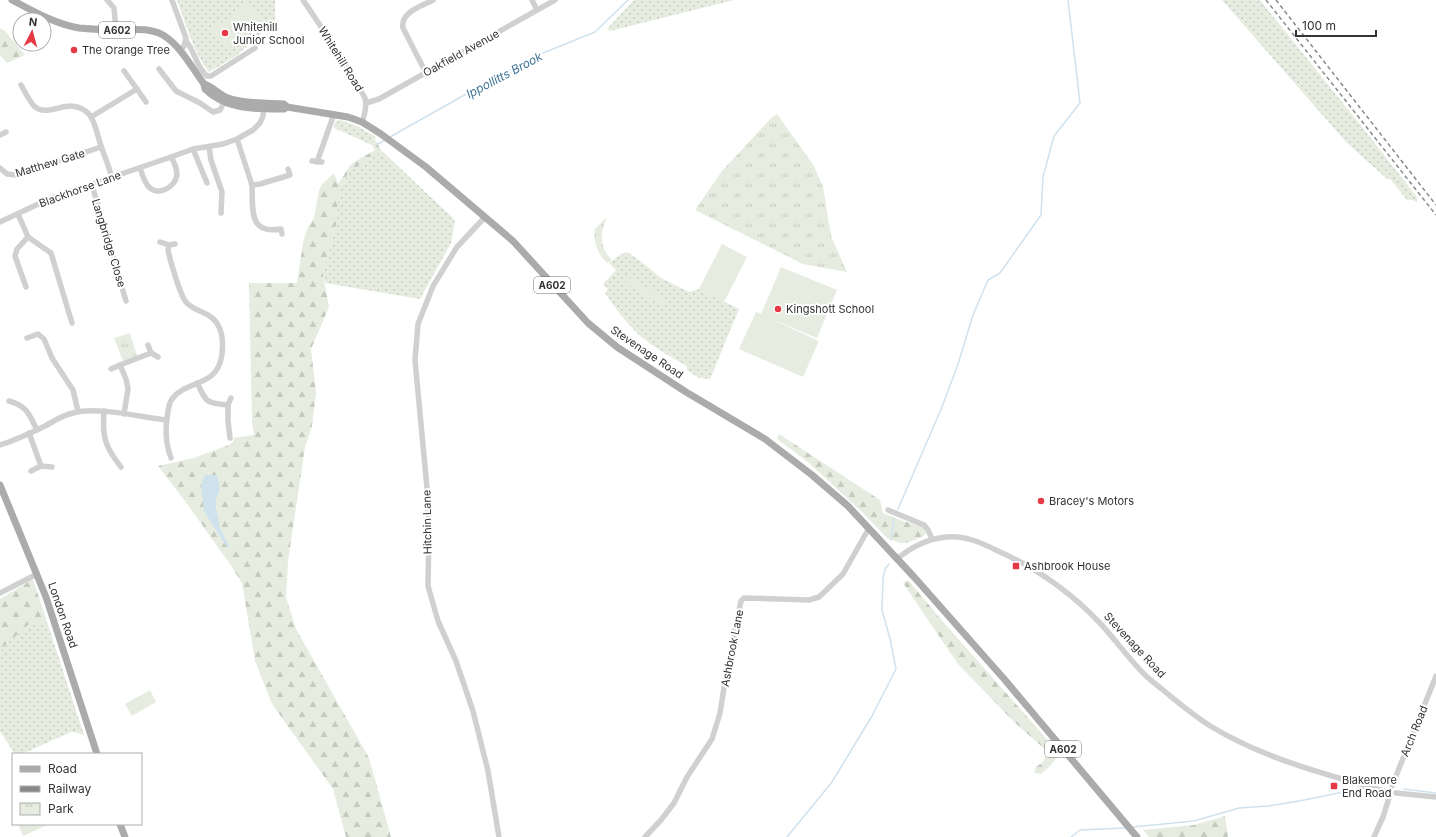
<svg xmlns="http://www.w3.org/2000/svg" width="1436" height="837" font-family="Inter,sans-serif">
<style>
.grass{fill:url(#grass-dots)}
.forest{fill:url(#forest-firs)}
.park{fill:url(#park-tufts)}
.pitch{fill:#e6ecdf}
.water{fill:#cfe2ee}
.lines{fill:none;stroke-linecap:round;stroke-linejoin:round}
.stream{stroke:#cfe2ee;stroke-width:1.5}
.minor{stroke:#d0d0d0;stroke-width:5.5}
.major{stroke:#ababab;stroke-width:7}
.rail{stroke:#888;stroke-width:1.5;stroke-dasharray:4 3;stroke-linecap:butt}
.poi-dot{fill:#e63946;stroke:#fff;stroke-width:1.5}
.labels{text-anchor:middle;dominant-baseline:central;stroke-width:4;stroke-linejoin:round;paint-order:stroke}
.shield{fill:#fff;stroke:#707070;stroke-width:1}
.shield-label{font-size:10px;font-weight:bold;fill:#333}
.poi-label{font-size:11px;fill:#333;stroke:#fff;text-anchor:start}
.street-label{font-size:11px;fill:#333;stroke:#fff}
.water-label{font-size:12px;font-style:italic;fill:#3f7597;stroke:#fff}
</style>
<defs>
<pattern id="grass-dots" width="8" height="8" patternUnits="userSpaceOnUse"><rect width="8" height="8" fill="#e6ecdf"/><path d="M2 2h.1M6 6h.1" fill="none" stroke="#c6cbc0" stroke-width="1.8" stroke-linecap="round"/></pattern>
<pattern id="forest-firs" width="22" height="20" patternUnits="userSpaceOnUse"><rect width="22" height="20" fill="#e6ecdf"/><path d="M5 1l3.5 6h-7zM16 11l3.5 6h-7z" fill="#c6cbc0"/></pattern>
<pattern id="park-tufts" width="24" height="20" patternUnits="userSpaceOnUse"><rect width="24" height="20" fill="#e6ecdf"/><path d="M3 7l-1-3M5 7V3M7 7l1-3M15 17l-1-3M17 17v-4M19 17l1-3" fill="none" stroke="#c6cbc0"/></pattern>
</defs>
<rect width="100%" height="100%" fill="#fff"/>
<g class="grass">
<path d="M 177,0 L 275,0 L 275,21 L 236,56 L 209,72 C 193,52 186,24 177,0 Z"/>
<polygon points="634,0 734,0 610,31 607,29"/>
<polygon points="1222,0 1260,0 1358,122 1417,197 1417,202 1412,200 1407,200 1391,180 1387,179 1346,142"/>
<polygon points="340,120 357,126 376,137 372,145 334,128 335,122"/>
<polygon points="382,151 455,220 451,243 420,299 325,283 323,274 337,221 338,195 349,170 363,164"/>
<path d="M 627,252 L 639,260 L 661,278 L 689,292 L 699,289 L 739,309 L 710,379 L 699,378 L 687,370 L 687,366 C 670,356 650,346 636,332 C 624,320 614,306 605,293 L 608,289 L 603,284 L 616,270 L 609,263 C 616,259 619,254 627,252 Z"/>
<polygon points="47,622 84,735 75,732 71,732 22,754 15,754 0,731 0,655 3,647 29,624"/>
</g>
<g class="forest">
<polygon points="0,28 5,31 25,55 7,63 0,55"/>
<polygon points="375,140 382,151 363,164 349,170 338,195 337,221 323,274 329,307 311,349 316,393 312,426 305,447 288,561 286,597 296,629 369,758 391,837 346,837 333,789 272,704 255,661 242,583 230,564 185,501 158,466 194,458 229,445 233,442 234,438 254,435 252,423 249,283 297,283 303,243 307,229 314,218 319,190 322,184 334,173 338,184 351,164 375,150 372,145"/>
<polygon points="779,434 880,500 883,513 903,521 922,526 926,533 922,537 906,543 900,543 887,538 863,513 808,462 777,439"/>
<polygon points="33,579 47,622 29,624 3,647 0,655 0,599"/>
<polygon points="906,581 909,581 944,623 1060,754 1049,767 1041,774 1034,773 1036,767 1043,762 1047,751 1014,722 958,664 903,583"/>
<polygon points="1225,816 1228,837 1149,837 1143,830 1194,825"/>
</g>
<g class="park">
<polygon points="777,114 814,166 823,187 831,236 847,272 803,264 695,210 722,171 772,117"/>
<path d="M 607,217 C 600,232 599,248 612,260 L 607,263 C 597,253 593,242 595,229 Z"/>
<polygon points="130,333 137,356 123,361 114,338"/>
</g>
<g class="pitch">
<polygon points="247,2 262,21 227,49 212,30"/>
<polygon points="722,244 747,257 724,302 699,289"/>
<polygon points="781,267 837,290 817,338 767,317 819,341 803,377 739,349 756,312 761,314"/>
<polygon points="629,277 666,299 662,306 625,283"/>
<polygon points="150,690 156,702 132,716 125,704"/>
<polygon points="18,824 47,824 47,825 23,836"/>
</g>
<polygon class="water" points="205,475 217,475 220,488 215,503 220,528 229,546 227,547 204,511 201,485"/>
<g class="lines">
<g class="stream">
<polyline points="390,137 491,80 543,53 595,32 628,0"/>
<polyline points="376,145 385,140"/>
<polyline points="898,509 942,407 958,364 973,315 988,280 1000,273 1041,215 1043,177 1054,136 1080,103 1068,0"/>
<polyline points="891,540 894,518"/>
<polyline points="1404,789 1436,793"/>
<polyline points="1133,827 1194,821 1239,808 1268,806 1299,801 1363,788"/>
<polyline points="787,837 832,782 872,716 896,669 890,639 882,610 883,578 885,569 889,564"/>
<polyline points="1071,837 1080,830 1125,828"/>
</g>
<g class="minor">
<polyline points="107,0 114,8 116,30"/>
<polyline points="172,0 186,38 184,46 180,51"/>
<path d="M 303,0 L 342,58 L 365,98 C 367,106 365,114 362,122"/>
<polyline points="532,0 537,10"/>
<path d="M 186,41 C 195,51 196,67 207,76 L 211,76 L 255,48"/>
<polyline points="159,69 176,91 200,103 213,112 220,110 226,99"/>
<polyline points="124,71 137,89"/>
<path d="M 426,73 L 403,28 C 400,12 422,6 433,0"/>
<path d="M 21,85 C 25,92 29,100 34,106 C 49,120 69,94 89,114 C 95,120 98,138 101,146 C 105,157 109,167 112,178"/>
<polyline points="366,103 379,99 555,0"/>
<polyline points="91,117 137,89 146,102"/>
<polyline points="0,135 6,132"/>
<polyline points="237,139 252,185 260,184 290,175 288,169"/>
<polyline points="209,147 211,160 222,192 221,213"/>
<polyline points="193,149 207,183"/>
<polyline points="312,161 322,162"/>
<polyline points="317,162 334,114"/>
<polyline points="0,168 7,174 16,175 101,147"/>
<path d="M 140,168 C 142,174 144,181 148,186 C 157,197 175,188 177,175 C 177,168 174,162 171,157"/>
<polyline points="92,185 126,301"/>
<path d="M 252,185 C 253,209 248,235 281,229 L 282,234"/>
<polyline points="18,214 28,237 51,253 72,323"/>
<polyline points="485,217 457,247 433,286 418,324 415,360 427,488 429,525 428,586 438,621 456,661 473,711 488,771 499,837"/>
<polyline points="0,222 51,198 171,157 193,149 223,144 237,139 253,130 260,123 263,116 264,105"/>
<polyline points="160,242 169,245"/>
<polyline points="26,287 15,256 17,249 28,237"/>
<polyline points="27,338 38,334 44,339 52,358 73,390 78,411"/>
<polyline points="151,353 158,357"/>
<polyline points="111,369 120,365"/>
<path d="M 197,383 C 207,403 206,403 228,405 L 228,421 L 230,438"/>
<path d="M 9,401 C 27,406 29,414 37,430"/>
<polyline points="228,405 231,398"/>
<path d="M 104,411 C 102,437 105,447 121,467"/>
<polyline points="124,414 128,389 126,379 120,365 151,353 148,345"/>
<polyline points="29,433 41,466 52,467"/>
<path d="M 0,445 C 16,440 30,433 45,426 C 54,421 63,415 73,413 C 96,406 141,417 166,420"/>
<path d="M 171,458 C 166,445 165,433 167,419 C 168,412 168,404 172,399 C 187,379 218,388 222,354 C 224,337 221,320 204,313 C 198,310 191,308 186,302 C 180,295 170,260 168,250 L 169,245 L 175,244"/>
<polyline points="31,471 41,466"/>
<polyline points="888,510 924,525 928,530 932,539"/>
<path d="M 897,559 C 911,547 927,539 946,537 C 965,535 982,543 998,551 C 1036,568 1070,592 1099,622 C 1115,639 1128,658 1145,675 C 1150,680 1157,685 1163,690 C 1179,703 1194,716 1212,727 C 1265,759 1325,774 1384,791"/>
<polyline points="0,593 37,574"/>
<polyline points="1392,786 1436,676"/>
<polyline points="1396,793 1436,797"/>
<polyline points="645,837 661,820 674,803 687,777 712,739 720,713 727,669 741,601 744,598 809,600 819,597 843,574 869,528"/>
<polyline points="1374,837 1383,817 1389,798"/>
</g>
<g class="major">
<path d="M 12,0 C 33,11 55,24 79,28 C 91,29 103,30 115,30 C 132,30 148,27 163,35 C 181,46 192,68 204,84 L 205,89 C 226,110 256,109 284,109 L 287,107"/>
<path d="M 204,84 C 212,86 218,94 228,98 C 245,104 266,103 284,104 L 287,107 L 348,117 L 362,122 L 381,134 L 426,167 L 513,241 L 588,323 L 617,347 L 686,392 L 765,439 L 812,475 L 848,506 L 915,578 L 1005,680 L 1137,837"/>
<polyline points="0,485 46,597 97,754"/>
<polyline points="120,824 125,837"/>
</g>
<g class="rail">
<polyline points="1266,0 1436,215"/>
<polyline points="1276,0 1436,205"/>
</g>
</g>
<g class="poi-dot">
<circle cx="225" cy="33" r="4"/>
<circle cx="74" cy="50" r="4"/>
<circle cx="778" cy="309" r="4"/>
<circle cx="1041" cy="501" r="4"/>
<rect x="1012" y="562" width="8" height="8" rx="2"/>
<rect x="1330" y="782" width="8" height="8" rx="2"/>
</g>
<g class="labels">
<g class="shield">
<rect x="99" y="22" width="36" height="16" rx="3"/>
<rect x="534" y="277" width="36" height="16" rx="3"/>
<rect x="1045" y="741" width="36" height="16" rx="3"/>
</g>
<g class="shield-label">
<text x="117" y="30">A602</text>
<text x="552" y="285">A602</text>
<text x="1063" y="749">A602</text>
</g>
<g class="poi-label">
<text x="233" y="27">Whitehill<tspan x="233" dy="13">Junior School</tspan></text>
<text x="82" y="50">The Orange Tree</text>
<text x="786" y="309">Kingshott School</text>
<text x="1049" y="501">Bracey's Motors</text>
<text x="1024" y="566">Ashbrook House</text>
<text x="1342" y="780">Blakemore<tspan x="1342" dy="13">End Road</tspan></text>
</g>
<g class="street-label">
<text transform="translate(461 53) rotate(-29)">Oakfield Avenue</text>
<text transform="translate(341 59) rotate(58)">Whitehill Road</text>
<text transform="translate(50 163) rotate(-17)">Matthew Gate</text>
<text transform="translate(80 189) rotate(-20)">Blackhorse Lane</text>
<text transform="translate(109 243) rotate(73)">Langbridge Close</text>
<text transform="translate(647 352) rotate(34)">Stevenage Road</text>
<text transform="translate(427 522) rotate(-91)">Hitchin Lane</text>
<text transform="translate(63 615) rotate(71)">London Road</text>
<text transform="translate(1135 645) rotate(47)">Stevenage Road</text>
<text transform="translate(732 648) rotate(-79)">Ashbrook Lane</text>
<text transform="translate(1414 731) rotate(-68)">Arch Road</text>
</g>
<g class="water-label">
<text transform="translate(504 75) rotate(-28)">Ippollitts Brook</text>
</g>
</g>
<rect x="12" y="753" width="130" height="72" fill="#ffffff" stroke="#adadad"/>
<rect x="20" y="766" width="20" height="6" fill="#ababab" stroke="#adadad"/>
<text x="48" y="773" font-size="12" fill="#333333">Road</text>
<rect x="20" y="786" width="20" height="6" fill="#888888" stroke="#adadad"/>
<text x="48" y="793" font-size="12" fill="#333333">Railway</text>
<rect x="20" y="803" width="20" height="12" fill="url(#park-tufts)" stroke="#adadad"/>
<text x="48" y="813" font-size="12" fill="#333333">Park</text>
<g transform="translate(32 32) rotate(6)"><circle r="19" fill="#ffffff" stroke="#adadad"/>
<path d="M0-3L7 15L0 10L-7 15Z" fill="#e63946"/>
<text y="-6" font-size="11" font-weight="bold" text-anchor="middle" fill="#333333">N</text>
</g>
<path d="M1296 30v6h80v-6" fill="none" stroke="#333333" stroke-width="2"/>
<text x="1302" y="30" font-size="12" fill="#333333" stroke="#ffffff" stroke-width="3" paint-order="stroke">100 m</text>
</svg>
